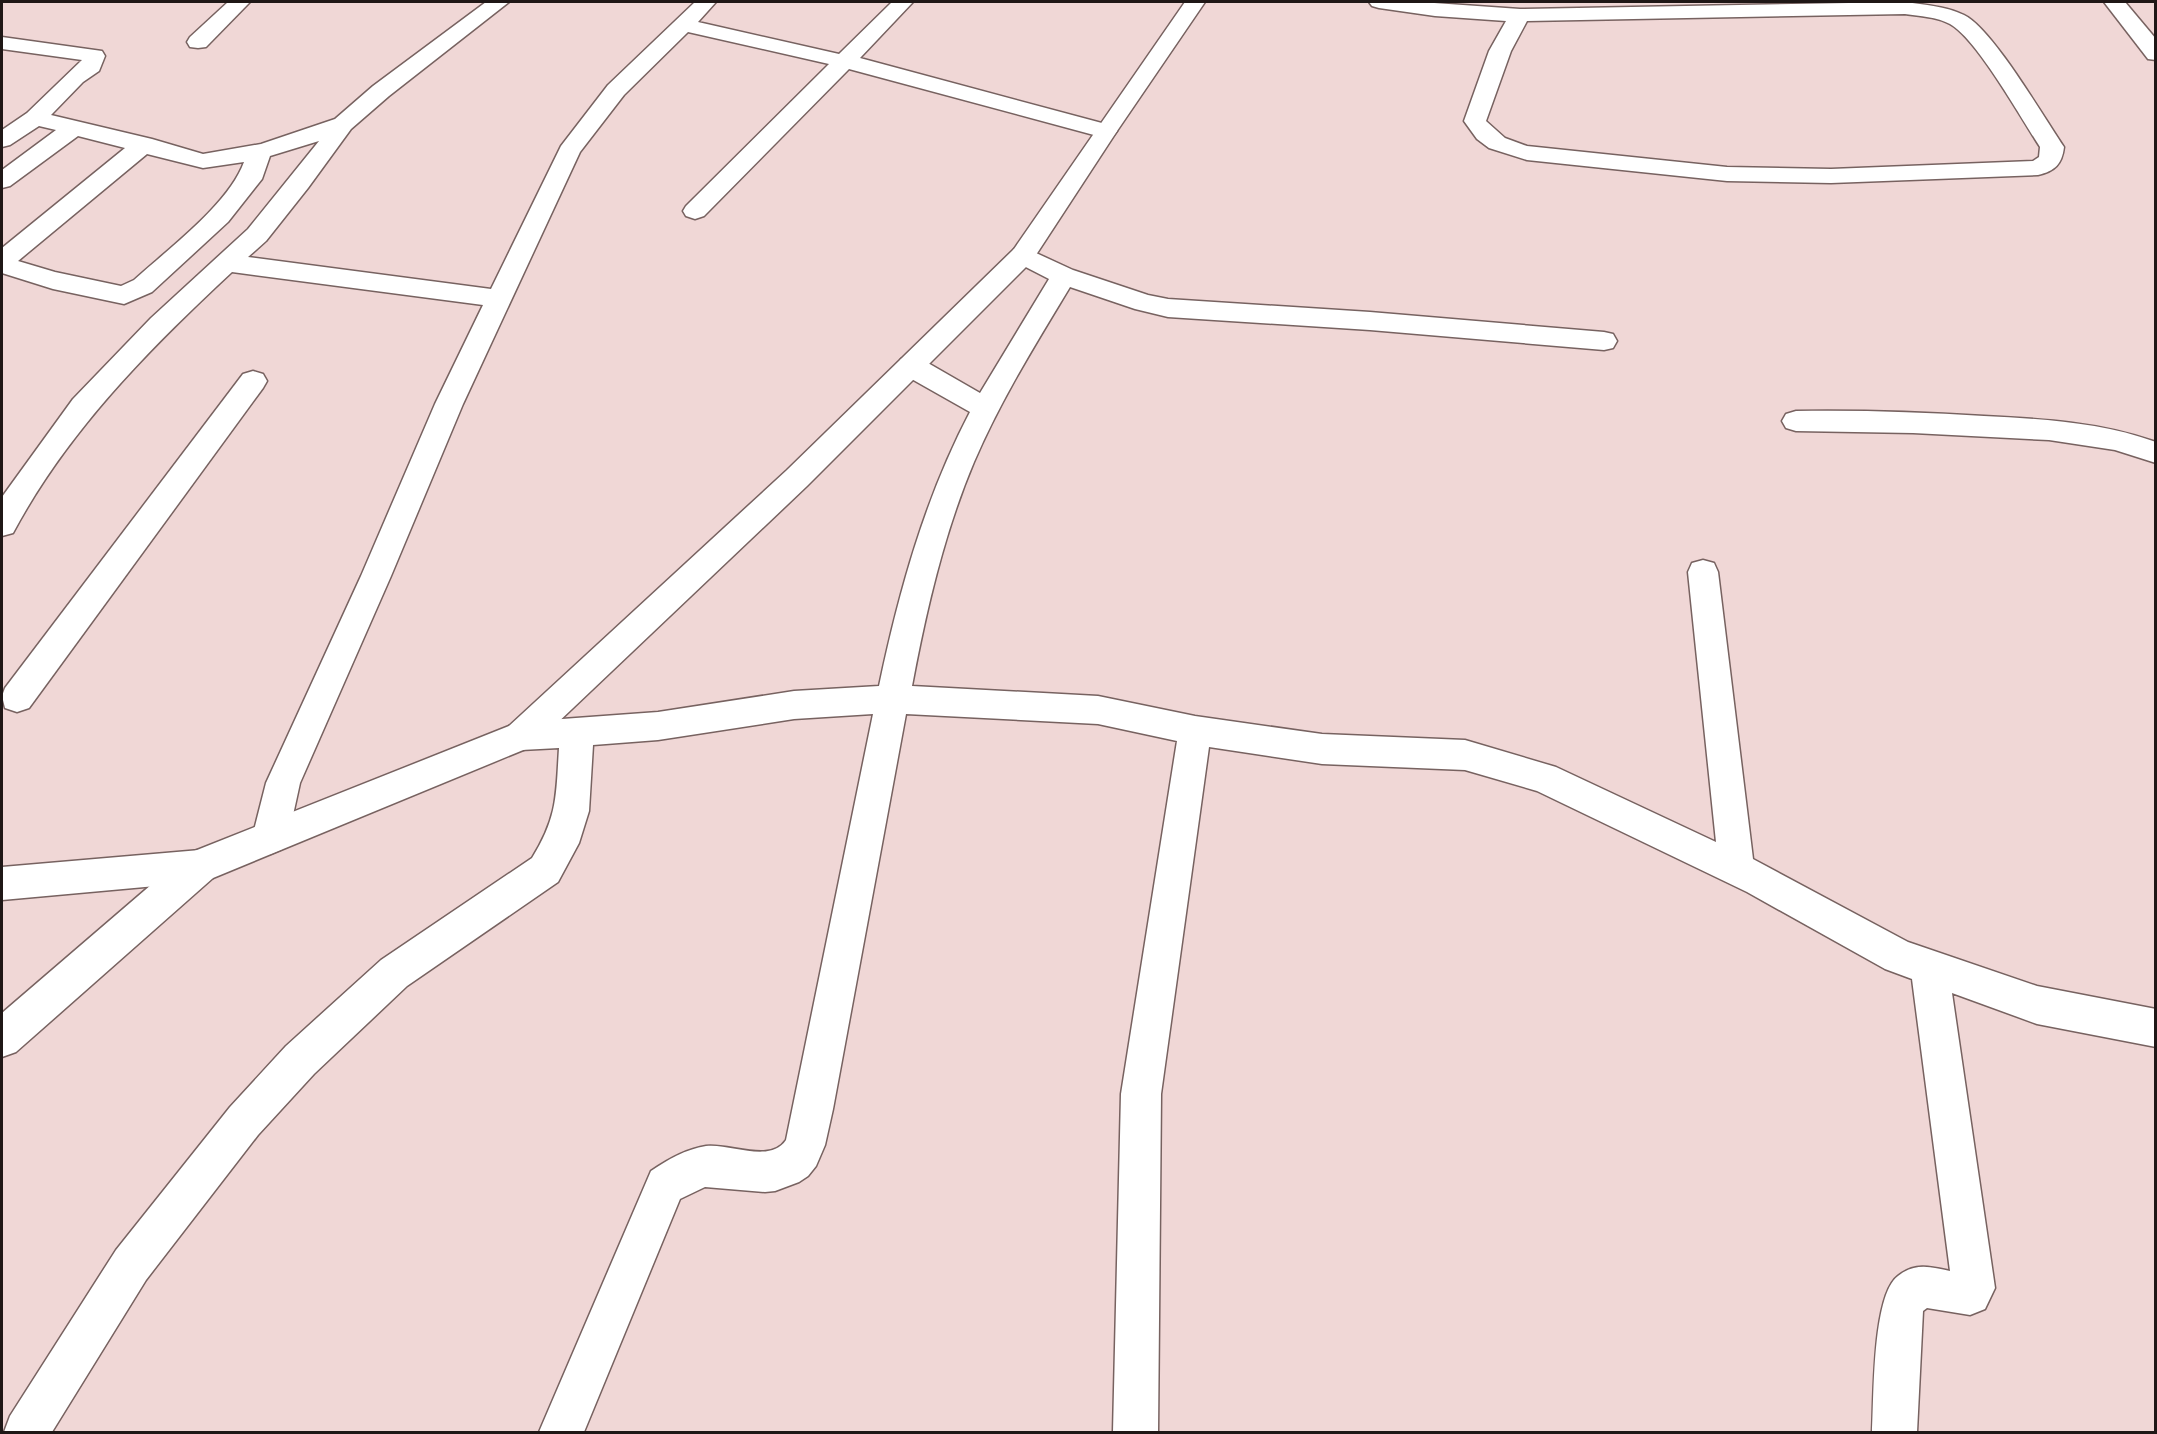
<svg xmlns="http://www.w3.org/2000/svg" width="2157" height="1434" font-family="Mulish,sans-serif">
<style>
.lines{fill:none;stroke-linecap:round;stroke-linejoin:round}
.street-casing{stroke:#776260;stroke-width:3}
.secondary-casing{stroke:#776260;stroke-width:3}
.street{fill:#fff;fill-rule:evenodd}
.secondary{fill:#fff;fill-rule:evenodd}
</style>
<rect width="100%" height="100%" fill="#f0d7d6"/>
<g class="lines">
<g class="street-casing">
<g id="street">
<polygon points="228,2 250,2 206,47 198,48 190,47 187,42 190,37"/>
<path d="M 486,2 L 509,2 L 389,96 L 351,129 L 308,188 L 266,241 L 248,257 L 491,289 L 561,146 L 608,85 L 695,2 L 716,2 L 698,22 L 839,54 L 892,2 L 913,2 L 860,58 L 1113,126 L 1117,131 L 1113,136 L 1105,138 L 849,69 L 704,216 L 695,219 L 686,216 L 683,211 L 686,206 L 829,64 L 688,32 L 624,95 L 580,152 L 463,404 L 391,576 L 300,783 L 288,838 L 282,849 L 270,854 L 258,849 L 252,838 L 266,783 L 361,576 L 435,404 L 483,305 L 232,272 C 148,350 67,432 13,533 L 2,536 L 2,497 L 73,399 L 151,318 L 248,229 L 319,141 L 270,156 L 262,179 L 228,222 L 152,292 L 124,304 L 53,289 L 2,273 L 2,248 L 125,148 L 78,136 L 10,186 L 2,188 L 2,170 L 56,130 L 39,126 L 10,145 L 2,147 L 2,130 L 27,113 L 82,60 L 2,49 L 2,37 L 102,51 L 105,56 L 99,71 L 83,82 L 51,115 L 152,139 L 203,154 L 261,144 L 335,119 L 373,86 ZM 147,154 L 203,168 L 244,162 C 229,204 168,249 134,280 L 121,286 L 55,272 L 18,261 Z"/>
<path d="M 1369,2 L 1420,2 L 1520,9 L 1905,2 C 1925,5 1945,6 1964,15 C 1992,28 2044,118 2064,147 C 2062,164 2055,171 2038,175 L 1831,183 L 1727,181 L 1527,160 L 1489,148 L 1477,139 L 1464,121 L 1489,51 L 1506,21 L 1435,16 L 1379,8 L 1372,6 ZM 1905,14 C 1920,16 1937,17 1950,24 C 1977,39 2021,118 2040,147 L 2039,157 L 2033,161 L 1831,169 L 1727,167 L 1527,146 L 1505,138 L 1486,121 L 1511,51 L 1527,21 Z"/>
<polygon points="2104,2 2125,2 2156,39 2156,60 2148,59"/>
<path d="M 1023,247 L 1073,270 L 1148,295 L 1168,299 L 1370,312 L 1604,332 L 1613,334 L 1617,341 L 1613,348 L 1604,350 L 1370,330 L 1168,317 L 1135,309 L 1070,287 C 1035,345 1000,401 974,462 C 944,533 926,611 912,686 L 1098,696 L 1195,716 L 1322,734 L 1465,740 L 1556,767 L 1716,842 L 1688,572 L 1692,563 L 1703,560 L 1714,563 L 1718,572 L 1753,859 L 1908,942 L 2037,986 L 2156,1009 L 2156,1047 L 2037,1024 L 1952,993 L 1995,1288 L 1985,1309 L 1970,1315 L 1927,1308 L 1923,1311 L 1917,1432 L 1872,1432 C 1874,1399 1872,1295 1898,1276 C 1915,1262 1932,1267 1950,1271 L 1912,979 L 1885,969 L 1747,892 L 1537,791 L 1465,770 L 1322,764 L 1209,747 L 1161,1094 L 1158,1432 L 1113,1432 L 1121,1094 L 1177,741 L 1098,724 L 906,714 L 833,1109 L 825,1145 L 816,1166 L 808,1176 L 799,1182 L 775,1191 L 765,1192 L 705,1187 L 680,1199 L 584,1432 L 539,1432 L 651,1171 C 667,1160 686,1149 706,1146 C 730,1143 770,1164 786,1140 L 873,714 L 794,719 L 658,740 L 593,745 L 589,811 L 579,843 L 558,882 L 407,986 L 314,1074 L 258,1135 L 146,1280 L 52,1432 L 4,1432 L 10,1416 L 116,1250 L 230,1107 L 286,1046 L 381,960 L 532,858 C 558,816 556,795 559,748 L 521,750 L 509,746 L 504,736 L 509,726 L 521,722 L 658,712 L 794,691 L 879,686 C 899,591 925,498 970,412 L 901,373 L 897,366 L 901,359 L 911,356 L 921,359 L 980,393 L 1049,279 L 1014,261 L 1010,255 L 1014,249 Z"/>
<polygon points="253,371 263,374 267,381 263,388 29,708 17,712 5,708 2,696 5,688 243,374"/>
<path d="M 1796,411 C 1859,410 1921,412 1984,416 C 2042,419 2100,422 2156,442 L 2156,463 L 2115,450 L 2049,440 L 1913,433 L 1796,431 L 1786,428 L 1782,421 L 1786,414 Z"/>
<polygon points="200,850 213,854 218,866 213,878 200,882 2,900 2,867"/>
</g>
</g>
<g class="secondary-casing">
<polygon id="secondary" points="1185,2 1205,2 1117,131 1032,261 807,486 533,746 213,878 16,1052 2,1057 2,1013 187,854 509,726 787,470 1014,249"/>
</g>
<use href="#street" class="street"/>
<use href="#secondary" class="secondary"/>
</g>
<rect width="2157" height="1434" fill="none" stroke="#1f1716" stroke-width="6"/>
</svg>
